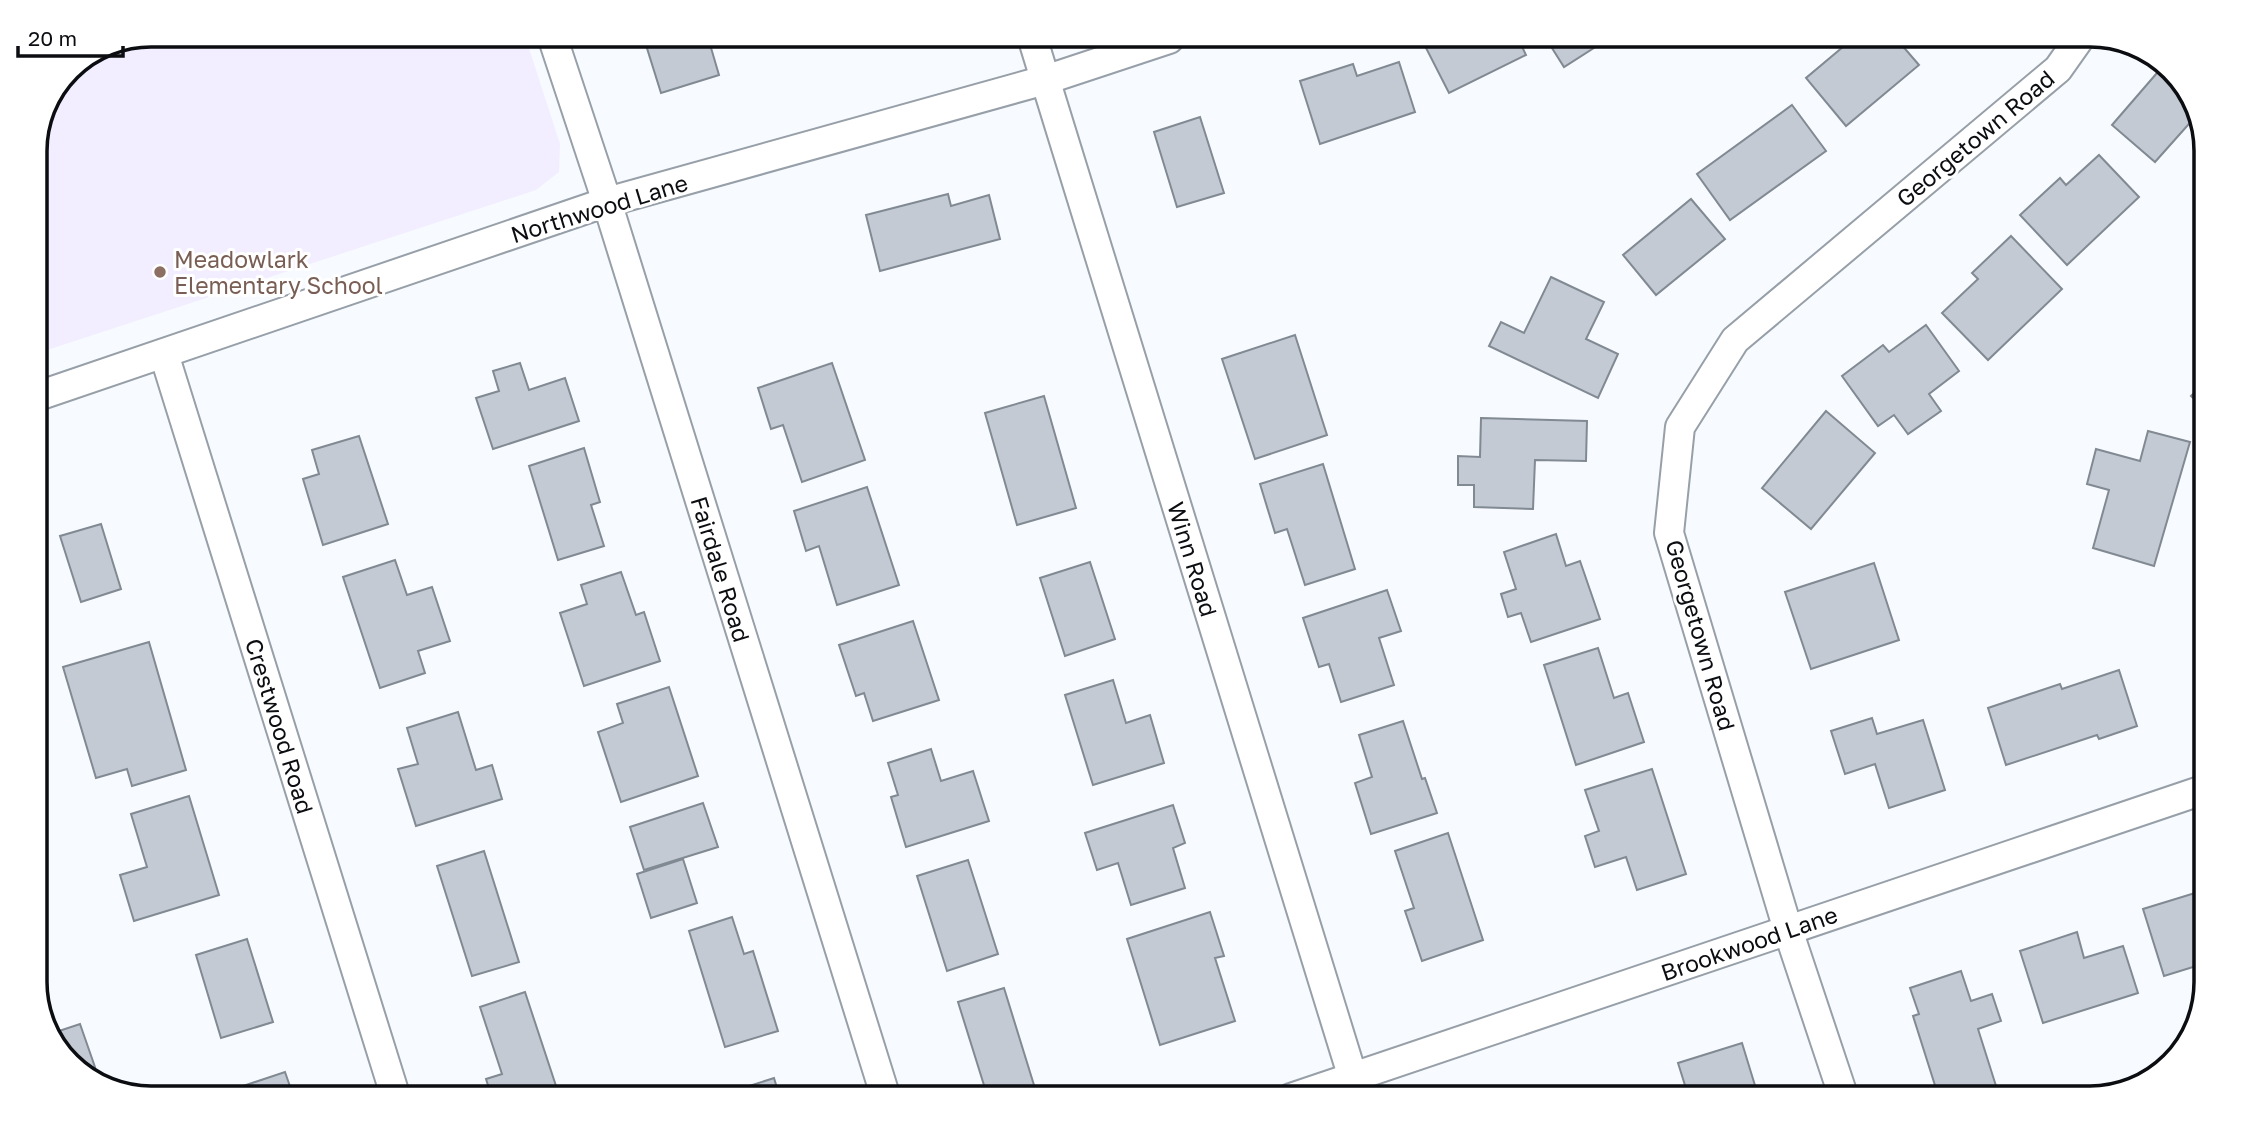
<svg xmlns="http://www.w3.org/2000/svg" width="2241" height="1133" font-family="'Golos Text',sans-serif">
<style>
.education{fill:#f2edff}
.building{fill:#c3cad4;stroke:#818992;stroke-width:2}
.lines{fill:none;stroke-linecap:round;stroke-linejoin:round}
.minor-casing{stroke:#979fa8;stroke-width:32}
.minor{stroke:#fff;stroke-width:28}
.education-dot{fill:#8d6e63;stroke:#fff;stroke-width:2.5}
.labels{text-anchor:middle;dominant-baseline:central;stroke-width:6;stroke-linejoin:round;paint-order:stroke}
.street-label{font-size:23px;fill:#0b0d11;stroke:#fff}
.education-label{font-size:23px;fill:#785e54;stroke:#fff;text-anchor:start}
.rim{fill:none;stroke:#0b0d11;stroke-width:3.5}
</style>
<rect width="100%" height="100%" fill="#f7fbff"/>
<polygon class="education" points="527,42 560,144 559,172 536,190 35,354 35,144 69,69 107,44"/>
<g class="building">
<polygon points="1856,36 1894,36 1919,65 1846,126 1806,78"/>
<polygon points="1928,36 1948,36 1938,45"/>
<polygon points="1545,37 1611,37 1564,67"/>
<polygon points="1437,38 1518,38 1526,55 1449,93 1424,44"/>
<polygon points="657,41 709,41 719,75 661,93 646,45"/>
<polygon points="1399,62 1415,112 1320,144 1300,81 1353,64 1357,76"/>
<polygon points="2163,66 2186,86 2196,116 2155,162 2112,125"/>
<polygon points="1792,105 1826,151 1730,220 1697,174"/>
<polygon points="1200,117 1224,193 1177,207 1154,132"/>
<polygon points="2099,155 2139,197 2067,265 2020,215 2060,178 2066,185"/>
<polygon points="948,194 951,206 989,195 1000,239 880,271 866,215"/>
<polygon points="1691,199 1725,239 1656,295 1623,255"/>
<polygon points="2011,236 2062,289 1988,360 1942,313 1978,279 1972,273"/>
<polygon points="1551,277 1604,302 1586,339 1618,354 1598,398 1489,346 1501,322 1524,333"/>
<polygon points="1926,325 1959,371 1929,394 1941,411 1908,434 1894,415 1878,426 1842,376 1883,345 1889,352"/>
<polygon points="1295,335 1327,435 1255,459 1222,359"/>
<polygon points="520,363 529,390 565,378 579,421 493,449 476,398 499,391 493,371"/>
<polygon points="832,363 865,460 802,482 783,425 771,429 758,388"/>
<polygon points="2206,381 2206,410 2191,396"/>
<polygon points="1044,396 1076,508 1017,525 985,413"/>
<polygon points="1826,411 1875,453 1811,529 1762,488"/>
<polygon points="1481,418 1587,421 1586,461 1535,460 1533,509 1474,507 1474,485 1458,485 1458,456 1480,457"/>
<polygon points="2148,431 2190,442 2154,566 2093,548 2109,490 2087,484 2096,449 2140,461"/>
<polygon points="359,436 388,524 323,545 303,479 319,474 312,450"/>
<polygon points="584,448 600,502 591,505 604,546 558,560 529,466"/>
<polygon points="1323,464 1355,569 1305,585 1287,529 1275,533 1260,484"/>
<polygon points="867,487 899,585 837,605 819,546 806,551 794,511"/>
<polygon points="101,524 121,589 81,602 60,536"/>
<polygon points="1556,534 1566,566 1580,561 1600,619 1531,642 1521,613 1508,617 1501,594 1516,589 1504,552"/>
<polygon points="395,560 407,595 432,587 450,641 418,651 425,673 380,688 343,577"/>
<polygon points="1090,562 1115,639 1065,656 1040,578"/>
<polygon points="1874,563 1899,640 1811,669 1785,592"/>
<polygon points="621,572 636,615 644,612 660,661 584,686 560,613 587,604 581,585"/>
<polygon points="1387,590 1401,631 1379,638 1394,685 1341,702 1329,664 1319,667 1303,618"/>
<polygon points="913,621 939,700 873,721 864,693 856,696 839,645"/>
<polygon points="149,642 186,770 132,786 127,769 96,778 63,667"/>
<polygon points="1598,648 1614,698 1628,693 1644,742 1576,765 1544,665"/>
<polygon points="2119,670 2137,726 2099,739 2097,735 2006,765 1988,708 2060,684 2062,689"/>
<polygon points="1113,680 1126,723 1150,715 1164,763 1093,785 1065,695"/>
<polygon points="669,687 698,776 621,802 598,732 623,723 617,704"/>
<polygon points="458,712 476,770 492,765 502,799 416,826 398,769 418,764 407,728"/>
<polygon points="1872,718 1877,734 1923,720 1945,790 1889,808 1875,764 1845,774 1831,731"/>
<polygon points="1403,721 1422,779 1425,778 1437,813 1371,834 1355,783 1372,777 1359,735"/>
<polygon points="931,749 941,781 973,771 989,821 906,847 891,797 898,795 888,763"/>
<polygon points="1652,769 1686,874 1637,890 1626,857 1595,867 1585,836 1599,831 1585,790"/>
<polygon points="189,796 219,895 134,921 120,875 147,867 131,814"/>
<polygon points="703,803 718,847 644,870 630,827"/>
<polygon points="1173,805 1185,843 1173,848 1185,888 1131,905 1118,863 1097,870 1085,833"/>
<polygon points="1448,833 1483,940 1422,961 1405,911 1414,908 1395,851"/>
<polygon points="484,851 519,962 472,976 437,866"/>
<polygon points="683,859 697,903 651,918 637,874"/>
<polygon points="968,860 998,954 947,971 917,876"/>
<polygon points="2195,893 2200,908 2206,906 2206,963 2164,976 2143,909"/>
<polygon points="1210,912 1224,956 1215,958 1235,1021 1160,1045 1127,939"/>
<polygon points="732,917 744,954 753,951 778,1031 725,1047 689,931"/>
<polygon points="2077,932 2084,958 2123,946 2138,993 2043,1023 2020,951"/>
<polygon points="247,939 273,1022 221,1038 196,955"/>
<polygon points="1961,971 1971,1001 1992,994 2001,1021 1978,1029 1997,1089 1971,1098 1939,1098 1913,1016 1919,1014 1910,988"/>
<polygon points="1004,988 1038,1098 988,1098 958,1002"/>
<polygon points="525,992 560,1098 492,1098 486,1079 502,1074 480,1007"/>
<polygon points="44,996 56,1032 80,1024 95,1067 83,1071 55,1047 38,998"/>
<polygon points="1742,1043 1757,1092 1745,1095 1746,1098 1689,1098 1678,1063"/>
<polygon points="285,1072 294,1098 234,1098 231,1090"/>
<polygon points="774,1078 780,1098 725,1098 724,1094"/>
<polygon points="1624,1089 1626,1098 1594,1098"/>
<polygon points="1580,1091 1582,1098 1555,1098"/>
</g>
<g class="lines">
<g class="minor-casing">
<g id="minor">
<polyline points="1033,40 1353,1078"/>
<polyline points="554,42 607,202 886,1098"/>
<polyline points="164,354 396,1098"/>
<polyline points="35,397 607,202 1045,80 1169,39"/>
<polyline points="1291,1098 2206,789"/>
<polyline points="1844,1098 1788,930 1669,533 1680,427 1735,340 2058,69 2082,35"/>
</g>
</g>
<use href="#minor" class="minor"/>
</g>
<circle class="education-dot" cx="160" cy="272" r="7"/>
<g class="labels">
<g class="street-label">
<text transform="translate(1975 138) rotate(-40)">Georgetown Road</text>
<text transform="translate(599 208) rotate(-17)">Northwood Lane</text>
<text transform="translate(1193 559) rotate(73)">Winn Road</text>
<text transform="translate(721 569) rotate(73)">Fairdale Road</text>
<text transform="translate(1701 635) rotate(74)">Georgetown Road</text>
<text transform="translate(280 726) rotate(73)">Crestwood Road</text>
<text transform="translate(1749 943) rotate(-19)">Brookwood Lane</text>
</g>
<g class="education-label">
<text x="174" y="259">Meadowlark<tspan x="174" dy="26">Elementary School</tspan></text>
</g>
</g>
<path d="M0 0H2241V1133H0ZM151 47H2090A104 104 0 0 1 2194 151V982A104 104 0 0 1 2090 1086H151A104 104 0 0 1 47 982V151A104 104 0 0 1 151 47Z" fill="#fff" fill-rule="evenodd"/>
<path class="rim" d="M151 47H2090A104 104 0 0 1 2194 151V982A104 104 0 0 1 2090 1086H151A104 104 0 0 1 47 982V151A104 104 0 0 1 151 47Z"/>
<path d="M18 46v10h105v-10" fill="none" stroke="#0b0d11" stroke-width="3.5"/>
<text x="28" y="46" font-size="21" fill="#0b0d11" stroke="#ffffff" stroke-width="5" paint-order="stroke">20 m</text>
</svg>
